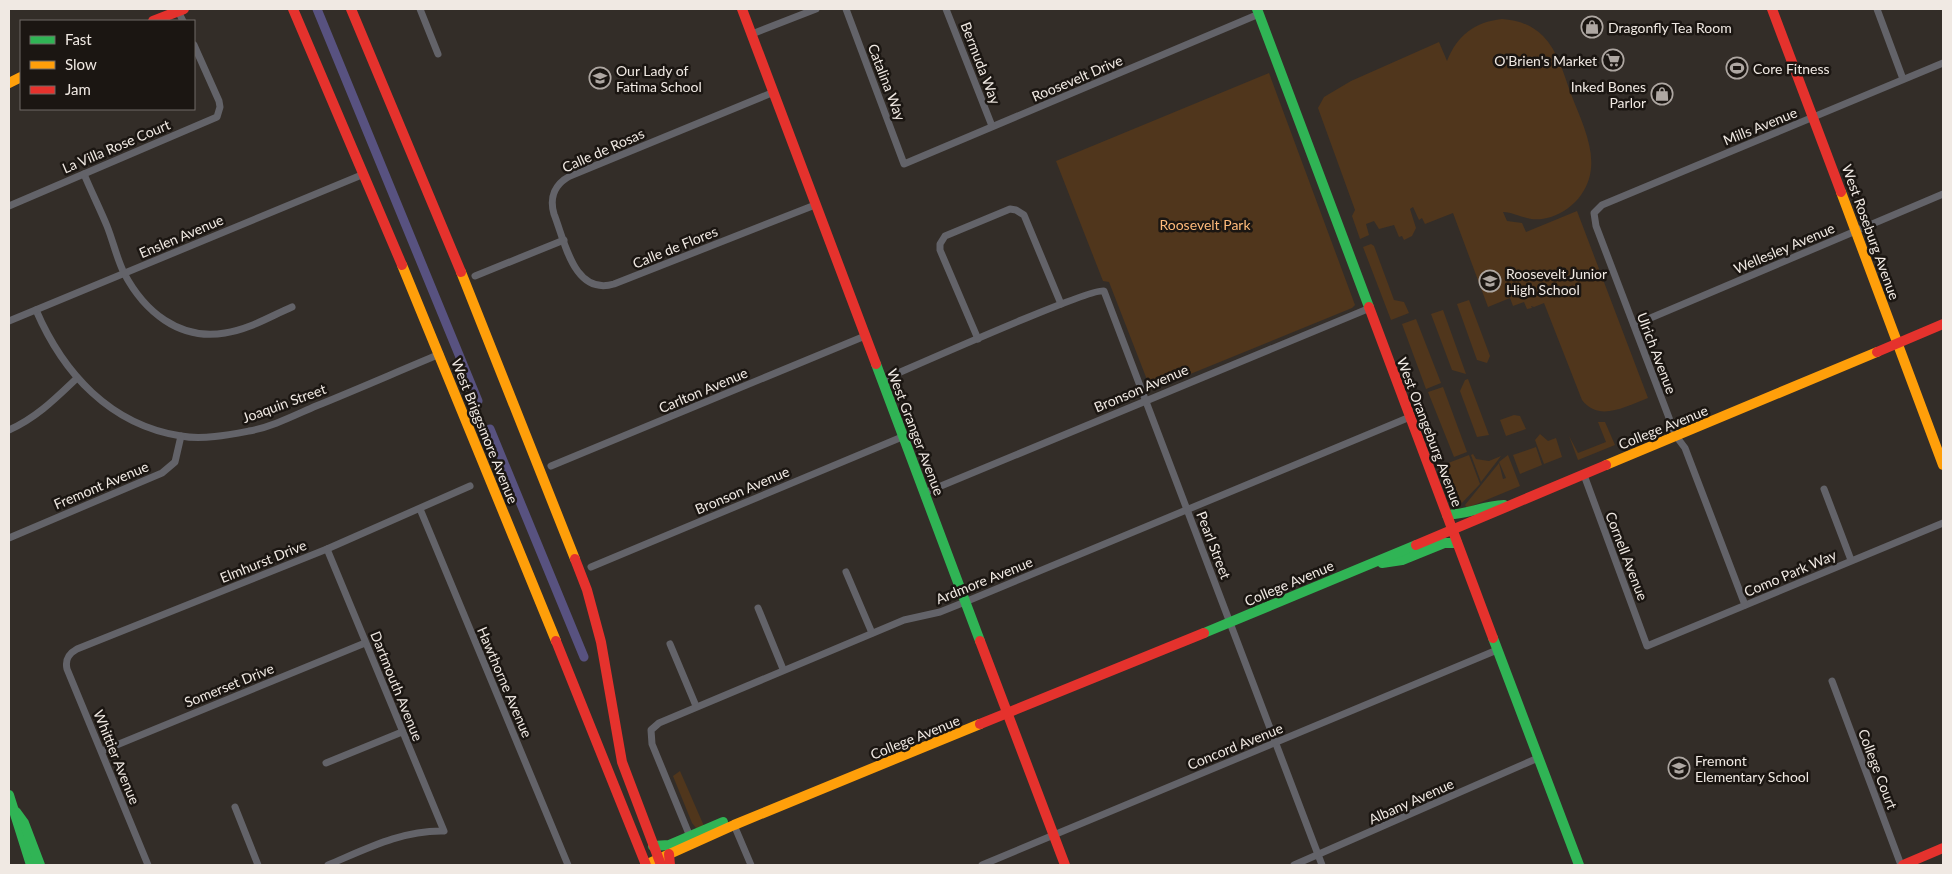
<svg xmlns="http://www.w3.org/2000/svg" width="1952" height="874" font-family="Lato,sans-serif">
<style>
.green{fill:#50361c}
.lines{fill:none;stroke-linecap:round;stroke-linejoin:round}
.canal{stroke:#585280;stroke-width:9}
.street{stroke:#636369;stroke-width:7}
.fast{stroke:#30b455;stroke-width:10}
.slow{stroke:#ff9f0a;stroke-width:10}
.jam{stroke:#e5322d;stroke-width:10}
.labels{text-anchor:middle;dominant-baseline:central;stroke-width:5;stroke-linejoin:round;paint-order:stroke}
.poi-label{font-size:14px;fill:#f0e9e3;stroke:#1b1612;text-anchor:start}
.street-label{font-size:14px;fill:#f0e9e3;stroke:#1b1612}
.park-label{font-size:14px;fill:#feba7a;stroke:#1b1612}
</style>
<rect width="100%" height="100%" fill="#332d28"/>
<g class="green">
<path d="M 1502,19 C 1518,20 1532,25 1543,36 C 1558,51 1564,75 1571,94 C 1583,126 1604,163 1581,195 C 1574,205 1563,213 1551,217 C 1528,224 1520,213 1503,212 L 1507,221 L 1522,223 L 1526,232 L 1577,211 L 1648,398 C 1624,407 1599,422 1582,400 L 1544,303 L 1534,307 L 1531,306 L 1532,308 L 1527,309 L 1524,302 L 1513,306 L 1510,298 L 1488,307 L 1453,213 L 1425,224 L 1422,218 L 1419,220 L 1413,207 L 1410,209 L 1416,228 L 1412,236 L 1404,240 L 1402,236 L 1399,237 L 1394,225 L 1379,229 L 1374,221 L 1366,224 L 1369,235 L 1360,239 L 1352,216 L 1355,210 L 1318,108 L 1324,97 L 1351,81 L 1439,42 L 1447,61 C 1457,36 1474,22 1502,19 Z"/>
<polygon points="1269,73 1355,305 1352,308 1151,390 1109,282 1103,281 1056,161"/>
<polygon points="1371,244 1374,246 1394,300 1404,302 1409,313 1391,320 1363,247"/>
<polygon points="1469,300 1490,356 1487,363 1477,360 1457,304"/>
<polygon points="1443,310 1466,374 1452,370 1431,314"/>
<polygon points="1416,319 1441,383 1426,389 1402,324"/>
<polygon points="1468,379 1489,435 1477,437 1460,391 1465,380"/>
<polygon points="1443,387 1467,452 1454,457 1428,392"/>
<polygon points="1514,415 1520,416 1526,429 1506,436 1500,420"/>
<polygon points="1598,422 1605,422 1615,445 1578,460 1569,436 1578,453 1606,442"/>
<polygon points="1540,434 1548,441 1556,438 1562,457 1544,464 1535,440"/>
<polygon points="1536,447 1542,465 1520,474 1513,455"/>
<polygon points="1473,454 1476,459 1489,461 1501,456 1481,482 1471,455"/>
<polygon points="1469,455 1480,484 1459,506 1443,465"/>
<polygon points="1508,455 1520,486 1467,508 1465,505 1499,463 1503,479 1506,478 1499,462"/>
<polygon points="680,771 704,826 697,829 692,823 673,776"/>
</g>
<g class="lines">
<g class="canal">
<polyline points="317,9 478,401"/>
<polyline points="490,429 584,657"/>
</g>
<g class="street">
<polyline points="177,9 183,21"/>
<polyline points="420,9 438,54"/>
<polyline points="846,9 904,164 1259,14"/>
<polyline points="946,9 992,126"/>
<polyline points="1877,9 1903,79"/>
<polyline points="752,34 816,9"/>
<path d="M 774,92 L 570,176 C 555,184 549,197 554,214 C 565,242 574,296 614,284 L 815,205"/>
<path d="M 84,174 C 91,191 100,209 107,226 C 113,241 117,259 124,273 C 144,311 179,341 225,333 C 248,330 271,316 292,307"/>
<polyline points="9,206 217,117 220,107 219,101 194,45"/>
<polyline points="475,276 564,240"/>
<path d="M 36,310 C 63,373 110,425 181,436 C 202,440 228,435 249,431 C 272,427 295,415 316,406 C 358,389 399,371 440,354"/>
<polyline points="9,321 364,174"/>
<polyline points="1634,325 1943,194"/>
<polyline points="978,339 940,250 940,244 945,236 1010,209 1016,210 1024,215 1061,304"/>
<path d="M 882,380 C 908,369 1091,287 1104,291 L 1322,865"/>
<path d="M 9,430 C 36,418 55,399 76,379"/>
<polyline points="551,466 865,336"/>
<polyline points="1584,475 1647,646 1943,523"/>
<polyline points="1824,489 1851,560"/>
<polyline points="924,493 1370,308"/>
<polyline points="420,509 568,865"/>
<polyline points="9,538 162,473 175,462 181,436"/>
<path d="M 327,549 L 444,831 C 402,830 366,849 328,865"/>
<polyline points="591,567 902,437"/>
<polyline points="846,572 872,633"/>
<polyline points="1745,605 1685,448 1676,436 1671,423 1596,226 1594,213 1602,205 1943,63"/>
<polyline points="758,608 783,669"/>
<polyline points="670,644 696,706"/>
<polyline points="1832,681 1901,865"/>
<polyline points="102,751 365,643"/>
<polyline points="326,763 402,732"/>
<polyline points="235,807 258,865"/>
<polyline points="734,825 751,865"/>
<polyline points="691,839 652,744 651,730 659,723 904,620 940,612 965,602 1410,417"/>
<path d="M 148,865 L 67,669 C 65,660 68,654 77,649 L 327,549 L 470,486"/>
<polyline points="982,865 1497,650"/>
<polyline points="1294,865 1538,758"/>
</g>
<g class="fast">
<polyline points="1257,9 1369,307"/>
<polyline points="876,364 980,641"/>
<path d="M 1447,515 C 1467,514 1484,506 1504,505"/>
<polyline points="1382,563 1402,560 1444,543 1457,543"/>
<polyline points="1204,633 1416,545"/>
<polyline points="1493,638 1579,865"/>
<polyline points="9,795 31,865"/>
<polyline points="16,812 24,823 40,865"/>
<polyline points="653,846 669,845 723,822"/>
</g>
<g class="slow">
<polyline points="9,83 21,77"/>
<polyline points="1841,192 1943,465"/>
<polyline points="402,265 556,641"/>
<polyline points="461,272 575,559"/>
<polyline points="1606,465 1877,352"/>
<polyline points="645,865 734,825 980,724"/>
</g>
<g class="jam">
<polyline points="293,9 402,265"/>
<polyline points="351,9 461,272"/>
<polyline points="742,9 876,364"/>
<polyline points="1772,9 1841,192"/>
<polyline points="153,21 184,9"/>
<polyline points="1369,307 1493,638"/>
<polyline points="1877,352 1943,324"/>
<polyline points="1416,545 1606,465"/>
<polyline points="575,559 587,590 601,642 622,762 661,865"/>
<polyline points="556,641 646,865"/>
<polyline points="980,641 1065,865"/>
<polyline points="980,724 1204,633"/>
<polyline points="669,854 670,865"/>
<polyline points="1903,865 1943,848"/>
</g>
</g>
<defs>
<g id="shop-ring" transform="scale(1.125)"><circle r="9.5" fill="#1b1612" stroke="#aea7a2" stroke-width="1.5"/><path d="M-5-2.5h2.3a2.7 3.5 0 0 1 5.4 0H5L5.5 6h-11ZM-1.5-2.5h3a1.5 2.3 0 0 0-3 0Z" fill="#aea7a2"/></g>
<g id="supermarket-ring" transform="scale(1.125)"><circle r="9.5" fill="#1b1612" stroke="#aea7a2" stroke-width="1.5"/><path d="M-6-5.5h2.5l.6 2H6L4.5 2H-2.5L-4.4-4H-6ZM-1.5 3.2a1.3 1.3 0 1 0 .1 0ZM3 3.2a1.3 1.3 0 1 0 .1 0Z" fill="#aea7a2"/></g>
<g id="stadium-ring" transform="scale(1.125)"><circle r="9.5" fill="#1b1612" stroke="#aea7a2" stroke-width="1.5"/><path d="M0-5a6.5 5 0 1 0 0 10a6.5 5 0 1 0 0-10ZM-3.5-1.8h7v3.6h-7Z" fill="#aea7a2"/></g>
<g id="school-ring" transform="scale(1.125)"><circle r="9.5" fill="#1b1612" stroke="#aea7a2" stroke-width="1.5"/><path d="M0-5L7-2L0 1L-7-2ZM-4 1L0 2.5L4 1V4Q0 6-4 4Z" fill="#aea7a2"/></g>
</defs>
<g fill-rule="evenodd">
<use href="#shop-ring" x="1592" y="27"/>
<use href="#supermarket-ring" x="1613" y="60"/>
<use href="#stadium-ring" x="1737" y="68"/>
<use href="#school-ring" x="600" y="78"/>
<use href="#shop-ring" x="1662" y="94"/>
<use href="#school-ring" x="1490" y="281"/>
<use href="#school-ring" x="1679" y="768"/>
</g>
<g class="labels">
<g class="poi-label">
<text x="1608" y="27">Dragonfly Tea Room</text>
<text x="1597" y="60" text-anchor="end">O'Brien's Market</text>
<text x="1753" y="68">Core Fitness</text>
<text x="616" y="70">Our Lady of<tspan x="616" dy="16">Fatima School</tspan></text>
<text x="1646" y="86" text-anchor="end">Inked Bones<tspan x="1646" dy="16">Parlor</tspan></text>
<text x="1506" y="273">Roosevelt Junior<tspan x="1506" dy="16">High School</tspan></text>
<text x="1695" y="760">Fremont<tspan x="1695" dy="16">Elementary School</tspan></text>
</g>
<g class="street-label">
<text transform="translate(981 63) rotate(69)">Bermuda Way</text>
<text transform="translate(1077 78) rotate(-23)">Roosevelt Drive</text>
<text transform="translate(887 82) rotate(69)">Catalina Way</text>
<text transform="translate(1760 126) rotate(-22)">Mills Avenue</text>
<text transform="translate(116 146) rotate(-23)">La Villa Rose Court</text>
<text transform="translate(603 150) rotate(-24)">Calle de Rosas</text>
<text transform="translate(1871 232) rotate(70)">West Roseburg Avenue</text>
<text transform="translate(181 236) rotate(-23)">Enslen Avenue</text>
<text transform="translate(675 247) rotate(-22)">Calle de Flores</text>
<text transform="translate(1784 248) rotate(-23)">Wellesley Avenue</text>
<text transform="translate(1657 353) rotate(69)">Ulrich Avenue</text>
<text transform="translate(1141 388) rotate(-23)">Bronson Avenue</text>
<text transform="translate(703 390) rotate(-23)">Carlton Avenue</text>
<text transform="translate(284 403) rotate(-20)">Joaquin Street</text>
<text transform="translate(1663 427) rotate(-22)">College Avenue</text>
<text transform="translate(485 431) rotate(68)">West Briggsmore Avenue</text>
<text transform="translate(916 432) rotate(69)">West Granger Avenue</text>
<text transform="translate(1430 432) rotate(69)">West Orangeburg Avenue</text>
<text transform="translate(101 485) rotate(-23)">Fremont Avenue</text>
<text transform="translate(742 490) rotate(-23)">Bronson Avenue</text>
<text transform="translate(1214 545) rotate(69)">Pearl Street</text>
<text transform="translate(1627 556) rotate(69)">Cornell Avenue</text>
<text transform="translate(263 561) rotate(-22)">Elmhurst Drive</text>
<text transform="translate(1790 573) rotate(-23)">Como Park Way</text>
<text transform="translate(984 580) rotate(-22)">Ardmore Avenue</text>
<text transform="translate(1289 583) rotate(-23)">College Avenue</text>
<text transform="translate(505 682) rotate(67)">Hawthorne Avenue</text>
<text transform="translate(229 685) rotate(-22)">Somerset Drive</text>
<text transform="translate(397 686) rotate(68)">Dartmouth Avenue</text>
<text transform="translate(915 737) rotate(-22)">College Avenue</text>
<text transform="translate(1235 746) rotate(-22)">Concord Avenue</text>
<text transform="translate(117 757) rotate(68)">Whittier Avenue</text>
<text transform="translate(1878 769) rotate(69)">College Court</text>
<text transform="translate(1411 801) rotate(-24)">Albany Avenue</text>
</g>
<g class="park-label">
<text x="1205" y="224">Roosevelt Park</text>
</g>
</g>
<rect width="1952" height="874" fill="none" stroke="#f0e9e3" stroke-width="20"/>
<rect x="20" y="20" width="175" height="90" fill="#1b1612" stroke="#706a66"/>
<rect x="30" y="36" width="25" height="8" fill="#30b455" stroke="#706a66"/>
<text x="65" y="45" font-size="15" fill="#f0e9e3">Fast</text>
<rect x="30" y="61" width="25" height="8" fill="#ff9f0a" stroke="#706a66"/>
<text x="65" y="70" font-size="15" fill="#f0e9e3">Slow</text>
<rect x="30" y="86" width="25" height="8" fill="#e5322d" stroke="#706a66"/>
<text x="65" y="95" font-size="15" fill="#f0e9e3">Jam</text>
</svg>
